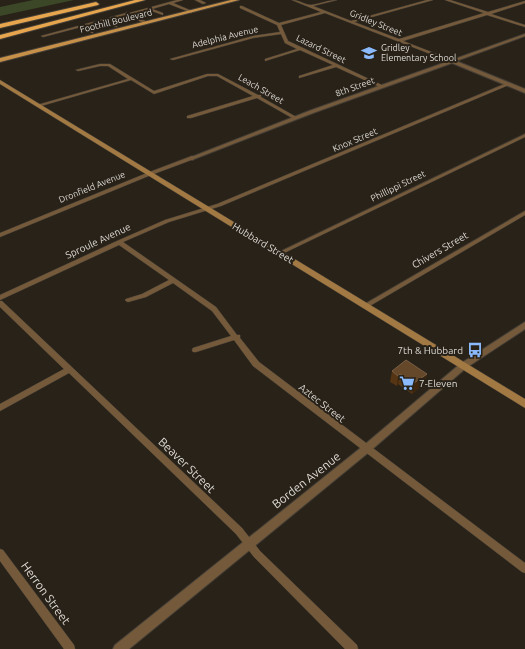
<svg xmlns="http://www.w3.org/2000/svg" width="525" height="649" font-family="Ubuntu,sans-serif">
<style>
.green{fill:#3b4726}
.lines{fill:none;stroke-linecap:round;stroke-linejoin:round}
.minor-casing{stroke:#453f37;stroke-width:1}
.tertiary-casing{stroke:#453f37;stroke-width:2}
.secondary-casing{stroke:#453f37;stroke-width:1}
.primary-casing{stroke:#453f37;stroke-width:2}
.motorway-casing{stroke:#453f37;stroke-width:2}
.minor{fill:#745a3a;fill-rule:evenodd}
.tertiary{fill:#745a3a;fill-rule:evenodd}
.secondary{fill:#a27943;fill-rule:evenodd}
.primary{fill:#c69049;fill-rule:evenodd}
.motorway{fill:#e7a54d;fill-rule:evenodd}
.wall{fill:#563514}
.shaded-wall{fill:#3e260e}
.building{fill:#654729;stroke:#785e44}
.labels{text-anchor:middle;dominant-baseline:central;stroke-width:4;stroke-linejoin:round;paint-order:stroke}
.far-street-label{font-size:9px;fill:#dedad4;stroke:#282219}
.far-poi-label{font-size:9px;fill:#dedad4;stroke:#282219;text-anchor:start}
.street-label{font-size:10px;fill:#dedad4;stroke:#282219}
.poi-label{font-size:10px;fill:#dedad4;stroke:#282219;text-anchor:end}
.near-street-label{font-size:12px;fill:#dedad4;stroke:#282219}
</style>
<rect width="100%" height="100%" fill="#282219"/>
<polygon class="green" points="33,0 74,0 0,16 0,7"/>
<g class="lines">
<g class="minor-casing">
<g id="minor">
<polygon points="177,0 183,0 173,3 192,11 192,13 169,4 152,9 163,13 163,15 149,10 132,14 147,22 147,24 145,24 128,15 108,20 117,25 117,27 115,27 104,21 85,26 93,31 93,33 92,33 81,27 43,37 41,36 126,13 126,12 129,13"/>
<polygon points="195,0 200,0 206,3 203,4"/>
<path d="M 292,0 C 299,0 305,5 311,5 C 320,4 328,0 337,0 L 313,6 L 351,21 L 427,0 L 433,0 L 354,22 L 399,39 L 484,13 L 445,0 L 450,0 L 488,12 L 525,1 L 525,3 L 491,14 L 525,25 L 525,27 L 487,15 L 403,41 L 452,60 L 453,61 L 451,62 L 325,13 L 281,25 L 288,41 L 384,86 L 384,87 L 382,88 L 336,67 L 299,78 L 299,76 L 333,65 L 300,50 L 265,61 L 265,59 L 297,49 L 285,43 L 281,34 L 253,38 L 173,60 L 170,59 L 253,36 L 280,32 L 277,25 L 240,8 L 240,6 L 242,6 L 279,23 L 321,12 Z"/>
<polygon points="100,64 110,64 154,91 207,74 218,74 258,95 261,95 261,97 298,118 294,119 257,98 191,118 187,118 187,116 253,96 217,76 208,76 154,94 131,80 41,106 37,105 128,79 108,66 100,66 78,71 76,70"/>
<polygon points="507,83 511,84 221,206 169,222 123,242 216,307 237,335 240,335 240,338 259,362 525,563 525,573 522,572 253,366 234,340 196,352 193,352 192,350 193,348 231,336 212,311 173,283 146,297 128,302 126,301 125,300 126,299 142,294 169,280 119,245 0,300 0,295 117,241 165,220 217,204"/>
<polygon points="525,134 525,137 282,254 280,255 277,253"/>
<polygon points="192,156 194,157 194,159 151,175 0,237 0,233 147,173"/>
<polygon points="525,211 525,215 368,307 366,307 363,305"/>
<polygon points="0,301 2,301 242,528 260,551 357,645 358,649 345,649 254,557 236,534 69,373 0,411 0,404 64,369 0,307"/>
<polygon points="0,549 3,550 74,645 75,649 64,649 0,561"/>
</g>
</g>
<g class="tertiary-casing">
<g id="tertiary">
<polygon points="525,34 525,36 456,61 525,89 525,93 452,63 313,113 194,159 192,160 189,158 309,111"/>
<polygon points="525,322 525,329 466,368 369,452 129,649 113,649 115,645 363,446 460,364"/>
</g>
</g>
<g class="secondary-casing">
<polygon id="secondary" points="0,80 525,399 525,408 0,84"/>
</g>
<g class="primary-casing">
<polygon id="primary" points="231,0 239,0 0,62 0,58"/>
</g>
<g class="motorway-casing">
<g id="motorway">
<polygon points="135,0 145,0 0,39 0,35"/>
<polygon points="96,2 99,4 98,5 0,28 0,24"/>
</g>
</g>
<use href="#minor" class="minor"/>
<use href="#tertiary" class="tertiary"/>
<use href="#secondary" class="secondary"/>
<use href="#primary" class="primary"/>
<use href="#motorway" class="motorway"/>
</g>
<polygon class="wall" points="392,371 427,374 424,384 412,394 398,384 397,386 390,382"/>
<g class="shaded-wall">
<polygon points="400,374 398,384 397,386 398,376"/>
<polygon points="427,374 424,384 412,394 414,383"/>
</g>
<polygon class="building" points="406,360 427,374 414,383 400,374 398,376 392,371"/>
<defs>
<g id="school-bare" transform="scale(1.2)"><path d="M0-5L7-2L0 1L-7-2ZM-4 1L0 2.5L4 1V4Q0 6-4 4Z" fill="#8abafc" stroke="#282219" stroke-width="2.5" paint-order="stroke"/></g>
<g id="bus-bare" transform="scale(1.2)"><path d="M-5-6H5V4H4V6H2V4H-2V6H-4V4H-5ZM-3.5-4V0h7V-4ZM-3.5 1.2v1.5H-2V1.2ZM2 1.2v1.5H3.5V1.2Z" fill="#8abafc" stroke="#282219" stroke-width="2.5" paint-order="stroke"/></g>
<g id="supermarket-bare" transform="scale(1.2)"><path d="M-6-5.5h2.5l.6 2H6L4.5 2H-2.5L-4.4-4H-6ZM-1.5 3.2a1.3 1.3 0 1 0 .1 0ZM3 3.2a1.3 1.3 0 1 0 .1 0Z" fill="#8abafc" stroke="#282219" stroke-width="2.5" paint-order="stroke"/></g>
</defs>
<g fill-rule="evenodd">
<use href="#school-bare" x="369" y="53"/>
<use href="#bus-bare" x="475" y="350"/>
<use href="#supermarket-bare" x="407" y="383"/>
</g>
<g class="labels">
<g class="far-street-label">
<text transform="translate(116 21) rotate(-14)">Foothill Boulevard</text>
<text transform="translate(376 23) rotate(22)">Gridley Street</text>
<text transform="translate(225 37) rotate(-14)">Adelphia Avenue</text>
<text transform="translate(321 49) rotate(26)">Lazard Street</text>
<text transform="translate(355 87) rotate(-20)">8th Street</text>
<text transform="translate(261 89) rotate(30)">Leach Street</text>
<text transform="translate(355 140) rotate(-23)">Knox Street</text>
<text transform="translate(398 186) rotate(-26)">Phillippi Street</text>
<text transform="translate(92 187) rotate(-22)">Dronfield Avenue</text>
</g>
<g class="far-poi-label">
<text x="381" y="48">Gridley<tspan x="381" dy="10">Elementary School</tspan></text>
</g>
<g class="street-label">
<text transform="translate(98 241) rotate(-25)">Sproule Avenue</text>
<text transform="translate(263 243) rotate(31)">Hubbard Street</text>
<text transform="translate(440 250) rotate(-30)">Chivers Street</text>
<text transform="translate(322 403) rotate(38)">Aztec Street</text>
</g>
<g class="poi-label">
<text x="463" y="350">7th &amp; Hubbard</text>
<text x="419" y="383" text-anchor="start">7-Eleven</text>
</g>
<g class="near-street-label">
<text transform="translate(187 465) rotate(44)">Beaver Street</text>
<text transform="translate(306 480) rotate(-38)">Borden Avenue</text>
<text transform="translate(46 593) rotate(54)">Herron Street</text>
</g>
</g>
</svg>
